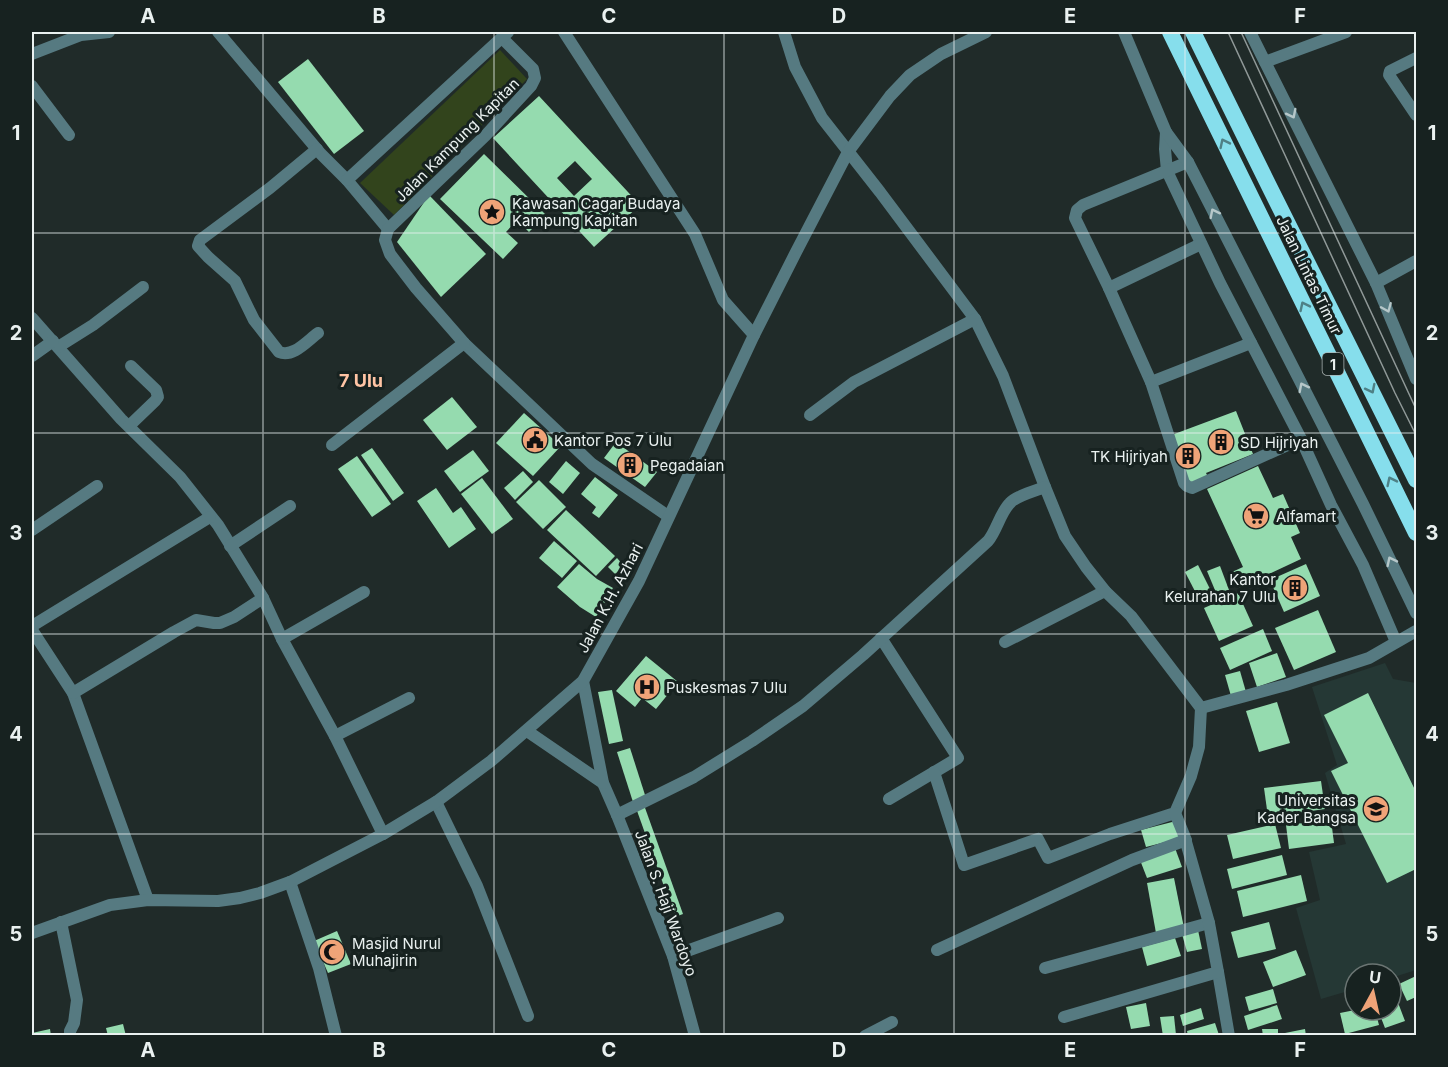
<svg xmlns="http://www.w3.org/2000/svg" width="1448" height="1067" font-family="Inter,sans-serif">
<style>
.built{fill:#253835}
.green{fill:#32441c}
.building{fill:#95dbaf;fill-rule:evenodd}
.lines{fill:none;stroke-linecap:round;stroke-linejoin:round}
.minor{stroke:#567a81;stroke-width:12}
.tertiary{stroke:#567a81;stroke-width:12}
.trunk{stroke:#86deec;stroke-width:16}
.tram{stroke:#909998;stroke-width:1.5}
.oneway{stroke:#b6c7c9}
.oneway2{stroke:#4e8086}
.grid{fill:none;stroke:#eaf1f0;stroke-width:1.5;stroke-opacity:0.55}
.labels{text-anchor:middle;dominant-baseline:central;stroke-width:6;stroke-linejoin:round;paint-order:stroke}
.shield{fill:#172220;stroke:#abb3b2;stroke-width:1.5}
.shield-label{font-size:14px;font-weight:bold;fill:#eaf1f0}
.street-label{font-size:15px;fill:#eaf1f0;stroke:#172220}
.poi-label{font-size:15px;fill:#eaf1f0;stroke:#172220;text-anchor:start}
.quarter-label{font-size:18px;font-weight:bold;fill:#ffc4a4;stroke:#172220}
.neatline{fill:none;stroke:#eaf1f0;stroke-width:2}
.grid-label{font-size:20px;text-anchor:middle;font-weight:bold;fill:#eaf1f0}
</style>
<rect width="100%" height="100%" fill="#202b29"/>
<polygon class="built" points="1385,663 1393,679 1416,683 1416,970 1391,978 1391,974 1355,974 1355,989 1321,999 1296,908 1320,900 1309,852 1346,844 1325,773 1337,765 1312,687"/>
<polygon class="green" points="500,50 527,79 394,215 360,183"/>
<g class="building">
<polygon points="308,59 364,131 334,154 278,82"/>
<path d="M 539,96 L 640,205 L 594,247 L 493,138 ZM 575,161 L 592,179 L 574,196 L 557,178 Z"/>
<polygon points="484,154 546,215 529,232 517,220 506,232 518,243 503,259 440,199"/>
<polygon points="429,195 486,254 441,297 397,242"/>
<polygon points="452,397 477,427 447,450 423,420"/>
<polygon points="1236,411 1253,454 1206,473 1208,477 1189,484 1169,436"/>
<polygon points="524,413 561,446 533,476 496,443"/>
<polygon points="616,442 657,472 645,487 604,458"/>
<polygon points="372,448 404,493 393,501 361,455"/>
<polygon points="473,450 489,471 460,492 444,471"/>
<polygon points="357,456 391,504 372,517 338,469"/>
<polygon points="566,461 580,473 563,494 549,482"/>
<polygon points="1258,466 1273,498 1283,494 1300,533 1291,537 1301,559 1239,588 1232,572 1243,567 1207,489"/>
<polygon points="523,471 533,482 515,500 504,488"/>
<polygon points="595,477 618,495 599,518 592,513 596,507 581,494"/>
<polygon points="482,478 513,519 492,534 461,494"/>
<polygon points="539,480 566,507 543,529 516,502"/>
<polygon points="436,488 453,513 461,507 476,529 449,548 417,501"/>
<polygon points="566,510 615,556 596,576 547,530"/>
<polygon points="554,541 577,561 562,578 539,558"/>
<polygon points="617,558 624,566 615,574 608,567"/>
<polygon points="579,564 597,579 613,588 596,617 580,607 557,587"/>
<polygon points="1306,564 1320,596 1284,612 1270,580"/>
<polygon points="1198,565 1212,593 1199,599 1185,572"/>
<polygon points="1220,566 1229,590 1217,595 1207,571"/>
<polygon points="1238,593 1253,626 1219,641 1204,608"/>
<polygon points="1318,610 1336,652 1294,670 1275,628"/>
<polygon points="1263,629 1272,651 1230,670 1220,648"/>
<polygon points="1277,653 1286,677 1257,687 1249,663"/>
<polygon points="646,656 678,682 656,709 642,698 635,707 616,691"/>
<polygon points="1240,671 1246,692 1231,696 1225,675"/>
<polygon points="612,690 623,741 609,744 598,692"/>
<polygon points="1368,693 1416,792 1416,869 1387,883 1331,771 1348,763 1324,715"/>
<polygon points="1277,702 1290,743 1259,752 1246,711"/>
<polygon points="630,748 646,798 633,802 617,752"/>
<polygon points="1321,781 1325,809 1268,817 1264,788"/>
<polygon points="644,805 683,914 675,917 636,808"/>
<polygon points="1331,820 1334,843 1289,849 1286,825"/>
<polygon points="1176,821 1181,838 1146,847 1141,830"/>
<polygon points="1275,824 1281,848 1233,859 1227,835"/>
<polygon points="1175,848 1182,867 1147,878 1140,860"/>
<polygon points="1282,855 1287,875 1232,889 1227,869"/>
<polygon points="1301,875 1307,901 1243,917 1237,891"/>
<polygon points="1174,878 1184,928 1156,933 1147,883"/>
<polygon points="1269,922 1276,949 1238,958 1231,932"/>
<polygon points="1198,930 1202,949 1187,952 1182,934"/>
<polygon points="337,931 351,964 328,973 314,941"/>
<polygon points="1175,938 1181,956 1147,966 1142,947"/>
<polygon points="1296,950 1306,975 1273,987 1263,962"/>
<polygon points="1416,976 1416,997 1407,1001 1399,984"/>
<polygon points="1273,989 1277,1003 1249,1011 1245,997"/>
<polygon points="1397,1000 1405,1021 1385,1028 1378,1010 1391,1010 1391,1002"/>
<polygon points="1146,1003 1150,1026 1131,1029 1126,1007"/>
<polygon points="1277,1005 1282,1019 1248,1030 1244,1016"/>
<polygon points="1201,1008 1204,1019 1183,1026 1180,1015"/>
<polygon points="1355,1010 1375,1010 1379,1025 1345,1034 1340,1013"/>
<polygon points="1174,1016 1176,1035 1163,1036 1160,1017"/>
<polygon points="1215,1023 1219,1035 1188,1036 1187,1031"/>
<polygon points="123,1024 126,1036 108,1036 106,1028"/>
<polygon points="50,1029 51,1036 32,1036 32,1033"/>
<polygon points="1262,1029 1278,1029 1278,1036 1263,1036"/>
<polygon points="1305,1029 1306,1036 1285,1036 1285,1033"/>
</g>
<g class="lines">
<g class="minor">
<polyline points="218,32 321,154 347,180 388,229"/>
<polyline points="564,32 695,234 723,300 754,335"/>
<polyline points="784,32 795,67 822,118 880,192 975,319 1003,376 1045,487"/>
<polyline points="502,38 533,69 535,78 531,86 485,136 388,229 385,240 390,254 416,288 464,343 592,464 668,516"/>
<polyline points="32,54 81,35 109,32"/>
<polyline points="1416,58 1390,71 1389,75 1416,115"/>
<polyline points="1265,62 1346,32"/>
<polyline points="32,86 69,135"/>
<polyline points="1166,132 1165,149 1167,171 1220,283 1301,439 1331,505 1363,565 1396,642"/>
<path d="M 317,149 L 270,188 L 200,240 L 198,246 L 208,257 L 235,281 L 254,320 L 279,352 C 293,358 307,341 318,333"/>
<polyline points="1188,162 1083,205 1077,210 1075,218 1109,288 1151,382 1251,343"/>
<polyline points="347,180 508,32"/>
<polyline points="1376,283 1416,261"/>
<polyline points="1109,288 1201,244"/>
<polyline points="32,318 121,419 180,477 218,525 263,598 282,639 335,736 383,834"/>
<polyline points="58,347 93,325 143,287"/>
<polyline points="32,356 53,341"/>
<polyline points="1151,382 1184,483 1187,486 1192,488 1301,439"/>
<polyline points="810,415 854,382 975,319"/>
<polyline points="129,426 155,401 158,397 156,390 131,366"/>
<polyline points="332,445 464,343"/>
<polyline points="32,530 97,486"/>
<polyline points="230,546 290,506"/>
<polyline points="32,626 210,517"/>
<polyline points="32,630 73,693 148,900"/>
<polyline points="881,638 958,758 889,799"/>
<polyline points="282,639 364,592"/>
<polyline points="1005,642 1105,591"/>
<polyline points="583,681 603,783 617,815 673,956 695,1036"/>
<polyline points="73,693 174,632 196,620 214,623 220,623 234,617 263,598"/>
<polyline points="1201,708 1286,685 1369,658 1416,631"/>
<polyline points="527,731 603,783"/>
<polyline points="335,736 409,698"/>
<polyline points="436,802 477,886 528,1016"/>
<path d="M 617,815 L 694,777 L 752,741 L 803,706 L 863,655 L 988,541 C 997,530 1000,513 1010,503 C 1016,496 1035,491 1045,487 L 1065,536 L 1086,567 L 1105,591 L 1131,616 L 1201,708 L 1199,747 L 1191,776 L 1175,813 L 1110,834 L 1048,858 L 1038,839 L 964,865 L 934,772"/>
<polyline points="290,882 319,968 336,1036"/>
<polyline points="61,922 77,1000 74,1023 70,1031 70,1036"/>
<polyline points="937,950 1132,860 1186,840"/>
<polyline points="673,956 778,918"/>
<polyline points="1045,968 1209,923"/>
<polyline points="1218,972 1229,1036"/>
<polyline points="1064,1017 1218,972 1209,923 1184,835 1175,813"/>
<polyline points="865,1036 892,1022"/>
</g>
<g class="tertiary">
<polyline points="1124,32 1166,132 1188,162 1363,504 1416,613"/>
<polyline points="1250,32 1376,283 1416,379"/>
<polyline points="32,933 110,905 148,900 218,901 240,898 260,893 290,882 383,834 436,802 491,761 583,681 639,581 754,335 795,254 848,152 890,96 910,75 941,54 986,32"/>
</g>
<g class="trunk">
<polyline points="1170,32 1416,533"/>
<polyline points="1193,32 1269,186 1416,480"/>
</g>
<g class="tram">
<polyline points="1228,32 1395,393 1416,435"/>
<polyline points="1241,32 1416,409"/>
</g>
</g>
<defs><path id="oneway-chevron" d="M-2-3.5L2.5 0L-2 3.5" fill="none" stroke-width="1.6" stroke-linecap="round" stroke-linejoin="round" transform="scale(1.5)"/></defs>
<g class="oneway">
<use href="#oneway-chevron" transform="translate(1292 114) rotate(63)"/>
<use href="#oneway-chevron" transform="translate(1214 213) rotate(-117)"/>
<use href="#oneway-chevron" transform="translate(1387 308) rotate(67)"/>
<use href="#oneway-chevron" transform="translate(1303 387) rotate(-117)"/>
<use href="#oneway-chevron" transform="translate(1391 561) rotate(-116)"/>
</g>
<g class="oneway2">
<use href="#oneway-chevron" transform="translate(1224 143) rotate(-116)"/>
<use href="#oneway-chevron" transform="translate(1304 306) rotate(-116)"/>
<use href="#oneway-chevron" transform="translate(1371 389) rotate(63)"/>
<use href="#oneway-chevron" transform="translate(1391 481) rotate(-116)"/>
</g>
<path class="grid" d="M 263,32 L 263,1036M 494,32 L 494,1036M 724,32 L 724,1036M 954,32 L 954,1036M 1185,32 L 1185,1036M 32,233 L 1416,233M 32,433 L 1416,433M 32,634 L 1416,634M 32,834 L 1416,834"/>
<defs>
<g id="sight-disc" transform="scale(1.35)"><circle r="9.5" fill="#efa378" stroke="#172220"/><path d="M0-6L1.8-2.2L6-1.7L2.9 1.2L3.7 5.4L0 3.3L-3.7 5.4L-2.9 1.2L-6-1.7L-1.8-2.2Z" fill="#111"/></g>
<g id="civic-disc" transform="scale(1.35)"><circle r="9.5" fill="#efa378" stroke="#172220"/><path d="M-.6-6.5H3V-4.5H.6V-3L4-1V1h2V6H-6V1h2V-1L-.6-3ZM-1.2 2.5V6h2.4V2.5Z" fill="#111"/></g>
<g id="building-disc" transform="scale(1.35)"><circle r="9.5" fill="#efa378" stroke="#172220"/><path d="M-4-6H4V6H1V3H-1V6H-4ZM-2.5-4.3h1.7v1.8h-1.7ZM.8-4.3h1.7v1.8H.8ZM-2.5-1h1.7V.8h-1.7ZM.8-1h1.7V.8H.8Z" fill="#111"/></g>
<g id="supermarket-disc" transform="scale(1.35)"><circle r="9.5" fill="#efa378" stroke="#172220"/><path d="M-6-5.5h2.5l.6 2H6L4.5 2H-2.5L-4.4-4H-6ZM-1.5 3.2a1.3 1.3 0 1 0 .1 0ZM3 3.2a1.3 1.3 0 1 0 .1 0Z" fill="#111"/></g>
<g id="hospital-disc" transform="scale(1.35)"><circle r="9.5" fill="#efa378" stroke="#172220"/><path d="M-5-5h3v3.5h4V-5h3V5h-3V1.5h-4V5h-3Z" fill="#111"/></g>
<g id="university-disc" transform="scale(1.35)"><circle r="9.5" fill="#efa378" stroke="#172220"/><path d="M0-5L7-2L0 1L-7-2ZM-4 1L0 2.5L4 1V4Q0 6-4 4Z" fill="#111"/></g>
<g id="mosque-disc" transform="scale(1.35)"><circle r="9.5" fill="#efa378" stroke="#172220"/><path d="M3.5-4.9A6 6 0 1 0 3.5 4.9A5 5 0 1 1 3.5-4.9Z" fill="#111"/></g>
</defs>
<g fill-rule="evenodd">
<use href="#sight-disc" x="492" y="212"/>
<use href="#civic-disc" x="535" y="440"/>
<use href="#building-disc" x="1221" y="442"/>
<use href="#building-disc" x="1188" y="456"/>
<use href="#building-disc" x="630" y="465"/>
<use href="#supermarket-disc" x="1256" y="516"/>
<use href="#building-disc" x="1295" y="588"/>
<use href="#hospital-disc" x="647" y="687"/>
<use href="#university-disc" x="1376" y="809"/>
<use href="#mosque-disc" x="332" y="952"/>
</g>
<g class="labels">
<rect class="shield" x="1322.5" y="353" width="21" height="22" rx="4.5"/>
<g class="shield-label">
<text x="1333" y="364">1</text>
</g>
<g class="street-label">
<text transform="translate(457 140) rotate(-45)">Jalan Kampung Kapitan</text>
<text transform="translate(1309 275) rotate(64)">Jalan Lintas Timur</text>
<text transform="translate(610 598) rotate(-62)">Jalan K.H. Azhari</text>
<text transform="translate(666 903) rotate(70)">Jalan S. Haji Wardoyo</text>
</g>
<g class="poi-label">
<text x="512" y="203">Kawasan Cagar Budaya<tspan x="512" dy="17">Kampung Kapitan</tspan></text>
<text x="554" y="440">Kantor Pos 7 Ulu</text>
<text x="1240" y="442">SD Hijriyah</text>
<text x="1168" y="456" text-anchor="end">TK Hijriyah</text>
<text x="650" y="465">Pegadaian</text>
<text x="1276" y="516">Alfamart</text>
<text x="1276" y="579" text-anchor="end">Kantor<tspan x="1276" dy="17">Kelurahan 7 Ulu</tspan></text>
<text x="666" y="687">Puskesmas 7 Ulu</text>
<text x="1356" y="800" text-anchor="end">Universitas<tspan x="1356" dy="17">Kader Bangsa</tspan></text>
<text x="352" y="943">Masjid Nurul<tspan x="352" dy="17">Muhajirin</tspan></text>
</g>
<g class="quarter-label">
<text x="361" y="380">7 Ulu</text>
</g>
</g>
<rect width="1448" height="1067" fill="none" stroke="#172220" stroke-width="66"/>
<g transform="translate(1373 992) rotate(8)"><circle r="28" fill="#172220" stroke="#6b7573" stroke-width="1.5"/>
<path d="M0-4.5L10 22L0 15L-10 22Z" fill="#efa378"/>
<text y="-9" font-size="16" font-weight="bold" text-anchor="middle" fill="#eaf1f0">U</text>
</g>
<rect x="33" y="33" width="1382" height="1001" class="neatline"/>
<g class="grid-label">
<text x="148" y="23">A</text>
<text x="379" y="23">B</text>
<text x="609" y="23">C</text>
<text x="839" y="23">D</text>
<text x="1070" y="23">E</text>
<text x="1300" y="23">F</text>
<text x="16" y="140">1</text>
<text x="1432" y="140">1</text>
<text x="16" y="340">2</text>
<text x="1432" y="340">2</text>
<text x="16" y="540">3</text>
<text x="1432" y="540">3</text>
<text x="16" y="741">4</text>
<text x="1432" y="741">4</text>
<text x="16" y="941">5</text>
<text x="1432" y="941">5</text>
<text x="148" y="1057">A</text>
<text x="379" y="1057">B</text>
<text x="609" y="1057">C</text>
<text x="839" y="1057">D</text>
<text x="1070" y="1057">E</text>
<text x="1300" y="1057">F</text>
</g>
</svg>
